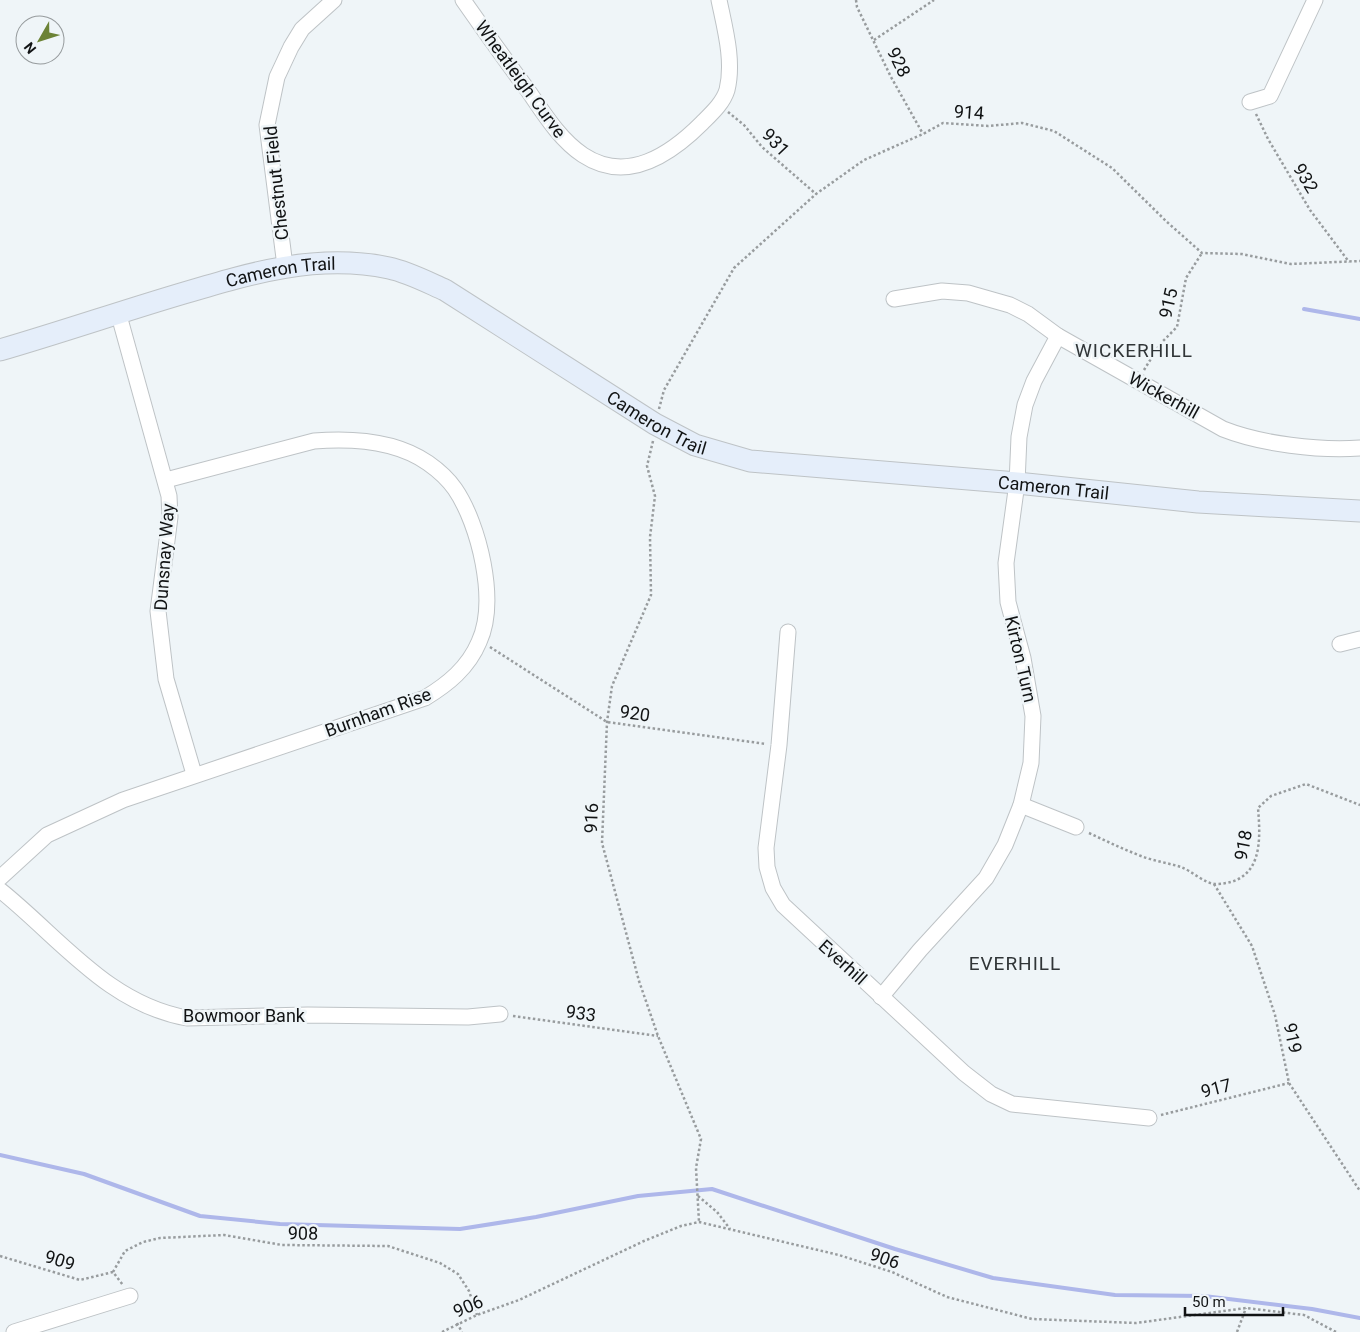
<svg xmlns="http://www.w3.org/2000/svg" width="1360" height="1332" font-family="Roboto,sans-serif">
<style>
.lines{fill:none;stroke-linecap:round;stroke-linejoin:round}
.stream{stroke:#aeb7ea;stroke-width:4}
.street-casing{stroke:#bec3c6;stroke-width:17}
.secondary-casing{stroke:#bec3c6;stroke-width:23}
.path{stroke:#989c9e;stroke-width:2.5;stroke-dasharray:2.5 2.5;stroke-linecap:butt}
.street{stroke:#fff;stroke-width:15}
.secondary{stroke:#e5eefa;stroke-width:21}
.labels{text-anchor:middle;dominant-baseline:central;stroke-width:5;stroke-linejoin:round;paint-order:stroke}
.street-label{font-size:18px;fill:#111314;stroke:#eff5f8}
.neighbourhood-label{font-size:19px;letter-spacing:1px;fill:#303537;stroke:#eff5f8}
</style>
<rect width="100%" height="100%" fill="#eff5f8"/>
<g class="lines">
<g class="stream">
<polyline points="1304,309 1360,319"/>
<polyline points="0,1155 84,1174 200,1216 280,1224 460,1229 536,1217 638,1196 712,1189 895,1249 993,1278 1115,1295 1204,1296 1312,1309 1360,1318"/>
</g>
<g class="street-casing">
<g id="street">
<path d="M 463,0 C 484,30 505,60 527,89 C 543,112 559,139 583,155 C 627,184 670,155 702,123 C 712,113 723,103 727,90 C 734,61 725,29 719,0"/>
<polyline points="1250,102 1270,96 1315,0"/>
<polyline points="285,266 267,125 277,77 291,47 302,29 334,0"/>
<path d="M 894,299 L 942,291 L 968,293 L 1010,305 L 1028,314 L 1058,336 L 1223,429 C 1261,444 1319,451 1360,448"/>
<polyline points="118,312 169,496 170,517 158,611 166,679 194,774"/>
<polyline points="788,632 779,745 766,848 767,867 773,888 783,905 964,1073 991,1094 1012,1104 1149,1118"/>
<polyline points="1340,644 1360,639"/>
<polyline points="1021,805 1076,827"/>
<path d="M 0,878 L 47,835 L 123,800 L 425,698 C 448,684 468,668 479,642 C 498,601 479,524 455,489 C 448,479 438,470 428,463 C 395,440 352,438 314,441 L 166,480"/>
<path d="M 0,890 C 60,938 108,1004 187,1018 L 308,1015 L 468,1017 L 500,1014"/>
<polyline points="881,997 920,950 986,878 1005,845 1021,805 1031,763 1033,716 1023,658 1008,602 1006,563 1017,483 1019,437 1025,405 1034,381 1058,336"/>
<polyline points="14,1332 130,1296"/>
</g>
</g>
<g class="secondary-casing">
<g id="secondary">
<path id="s1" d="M 0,350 C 62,332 123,311 184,293 C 251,273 318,253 389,268 C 408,272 427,282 445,290 L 655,424 L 695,445 L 750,461 L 1017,483 L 1198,502 L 1360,511"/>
</g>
</g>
<g class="path">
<polyline points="856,0 857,7 891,77 923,134"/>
<polyline points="874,40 934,0"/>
<polyline points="728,112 744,125 762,147 816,194"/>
<polyline points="1256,114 1268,139 1310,210 1349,262"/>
<polyline points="1144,370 1160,344 1177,327 1186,278 1202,253"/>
<polyline points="659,409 664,390 734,268 816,194 864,160 923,134 943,123 988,126 1022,123 1054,131 1112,168 1167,222 1202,253 1242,254 1291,264 1360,261"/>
<polyline points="653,441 647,466 655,496 650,537 651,595 612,686 607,722 602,843 639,981 658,1036 701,1139 696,1168 699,1222"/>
<polyline points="490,647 607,722 766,744"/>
<path d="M 1089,833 C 1106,841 1123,849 1141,856 C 1154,861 1168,863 1181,867 C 1192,871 1205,884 1216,884 C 1262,883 1261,843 1258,808 L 1271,796 L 1306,784 L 1360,805"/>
<polyline points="1214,884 1252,946 1275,1015 1289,1083 1360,1191"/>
<polyline points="513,1016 658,1036"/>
<polyline points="1161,1115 1289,1083"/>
<polyline points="698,1196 717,1212 730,1229"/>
<polyline points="0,1256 80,1280 113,1272 123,1285"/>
<polyline points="113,1272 125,1251 143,1242 160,1238 224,1235 282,1245 388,1246 440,1263 458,1274 469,1291 477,1315"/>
<polyline points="457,1323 462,1332"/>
<polyline points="442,1332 477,1315 519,1300 644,1241 681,1226 699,1222 839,1255 892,1272 947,1297 1032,1319 1136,1323 1246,1308 1304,1315 1336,1332"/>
<polyline points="1237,1332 1246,1308"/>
</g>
<use href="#street" class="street"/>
<use href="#secondary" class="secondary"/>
</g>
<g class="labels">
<g class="street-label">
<text transform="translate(899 62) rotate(64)">928</text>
<text transform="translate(521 79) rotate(54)">Wheatleigh Curve</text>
<text transform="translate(969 112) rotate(4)">914</text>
<text transform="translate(776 142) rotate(46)">931</text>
<text transform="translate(1306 178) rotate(59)">932</text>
<text transform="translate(276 183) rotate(-96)">Chestnut Field</text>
<text stroke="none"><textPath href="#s1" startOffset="292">Cameron Trail</textPath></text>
<text transform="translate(1168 303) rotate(-77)">915</text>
<text transform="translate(1164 395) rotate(29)">Wickerhill</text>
<text stroke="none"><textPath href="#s1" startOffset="712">Cameron Trail</textPath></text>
<text stroke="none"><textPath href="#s1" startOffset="1118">Cameron Trail</textPath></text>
<text transform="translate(164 557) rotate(-86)">Dunsnay Way</text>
<text transform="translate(1021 659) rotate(77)">Kirton Turn</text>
<text transform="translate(378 712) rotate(-20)">Burnham Rise</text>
<text transform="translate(635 713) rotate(8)">920</text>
<text transform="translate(591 818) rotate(-88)">916</text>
<text transform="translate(1243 845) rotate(-79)">918</text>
<text transform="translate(843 962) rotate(42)">Everhill</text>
<text transform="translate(581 1013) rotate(8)">933</text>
<text x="244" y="1015">Bowmoor Bank</text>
<text transform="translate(1293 1038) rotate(78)">919</text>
<text transform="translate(1216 1088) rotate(-14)">917</text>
<text transform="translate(303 1233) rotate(1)">908</text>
<text transform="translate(885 1258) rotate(20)">906</text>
<text transform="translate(60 1260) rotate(17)">909</text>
<text transform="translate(468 1306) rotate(-23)">906</text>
</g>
<g class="neighbourhood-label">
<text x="1134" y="350">WICKERHILL</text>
<text x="1015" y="963">EVERHILL</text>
</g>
</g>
<g transform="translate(40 40) rotate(231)"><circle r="24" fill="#eff5f8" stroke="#969b9d"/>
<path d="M0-4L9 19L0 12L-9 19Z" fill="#6c8336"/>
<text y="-8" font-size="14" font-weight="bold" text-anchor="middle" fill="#111314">N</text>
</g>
<path d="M1185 1307v8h98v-8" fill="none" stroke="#111314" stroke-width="2.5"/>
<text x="1192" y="1307" font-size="15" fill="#111314" stroke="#eff5f8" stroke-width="4" paint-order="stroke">50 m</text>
</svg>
